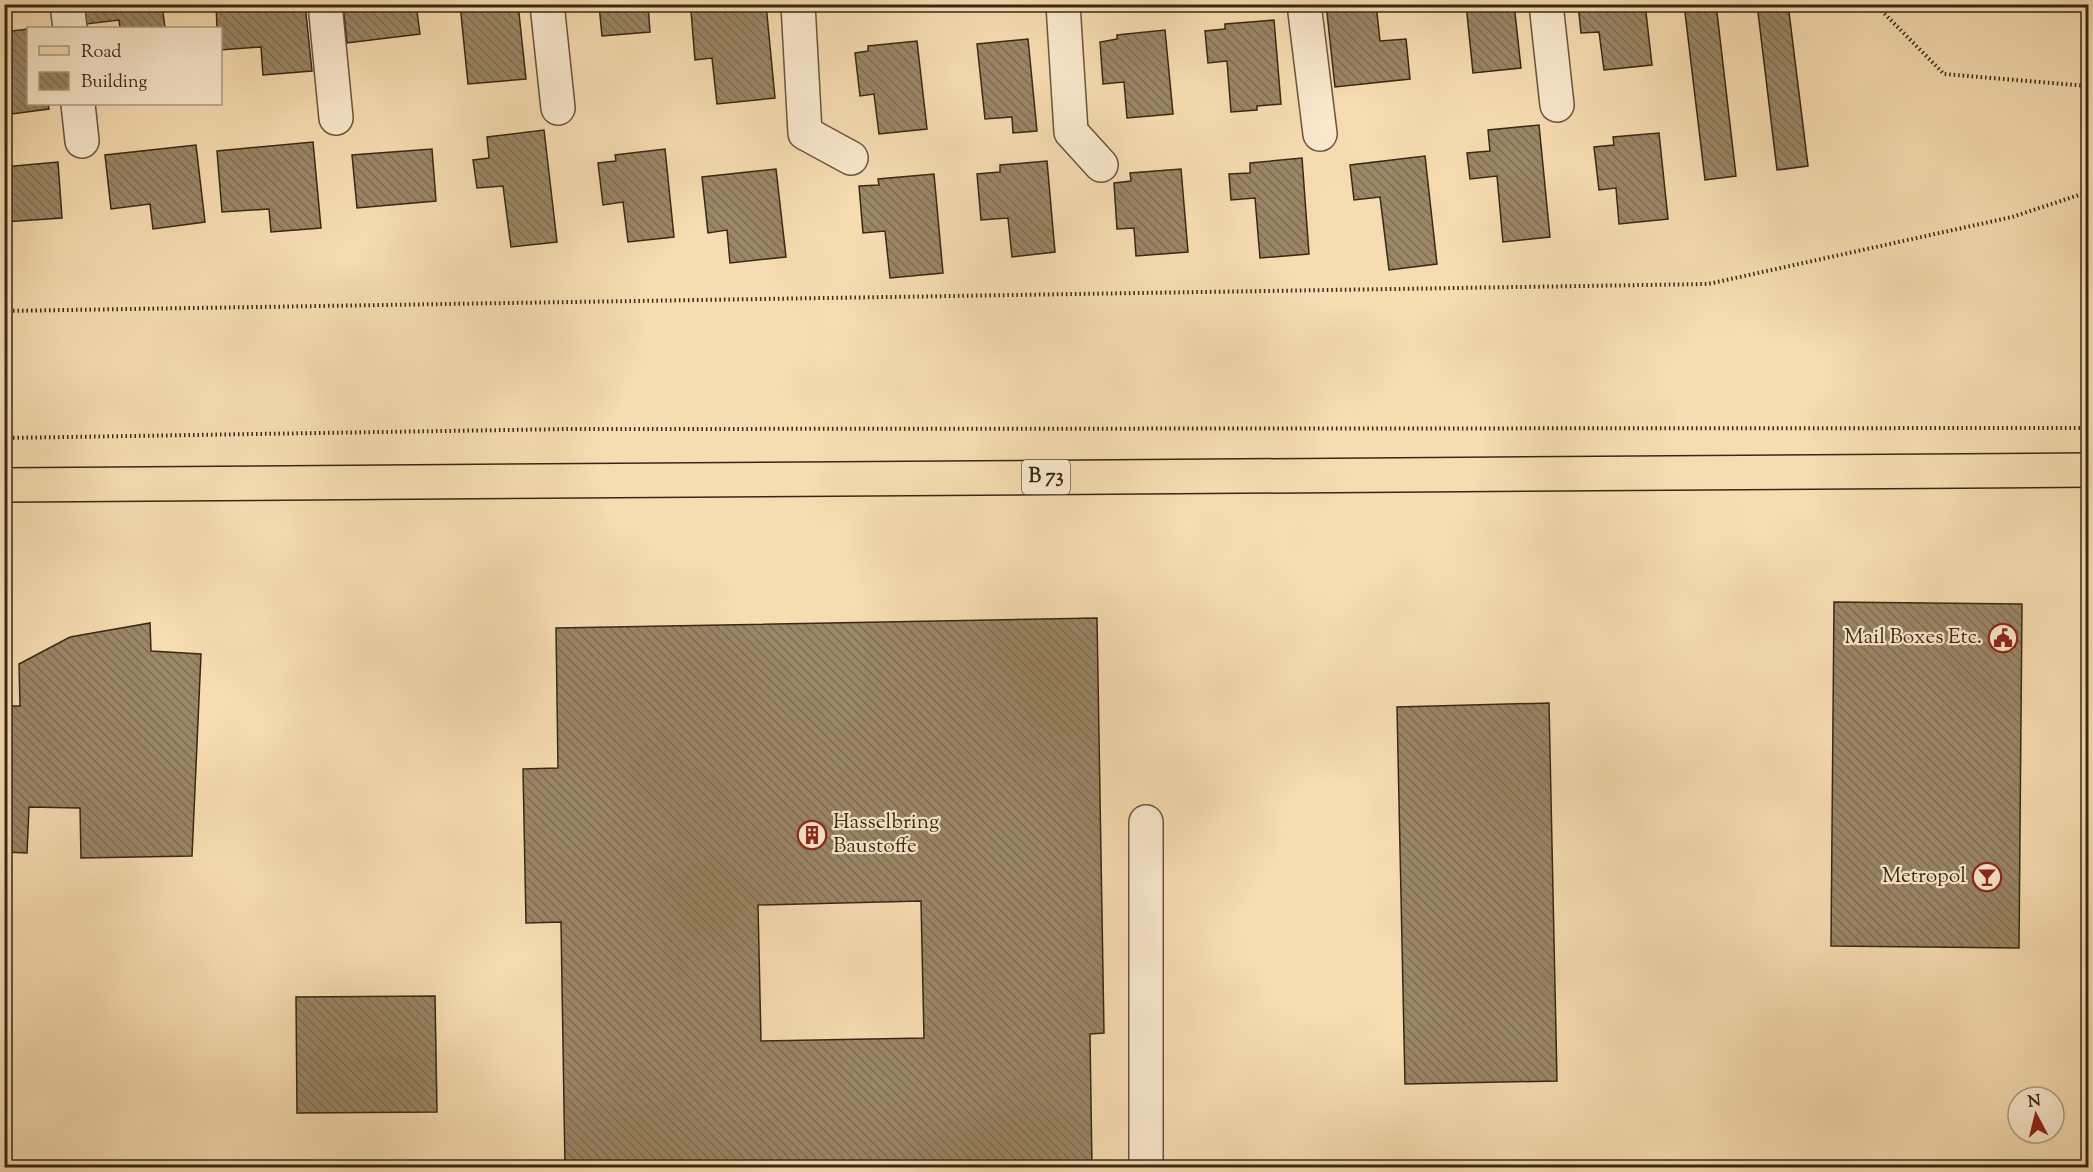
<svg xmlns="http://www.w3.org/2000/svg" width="2093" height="1172" font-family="'Sorts Mill Goudy',serif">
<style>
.building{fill:url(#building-back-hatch);stroke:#392815;stroke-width:1.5;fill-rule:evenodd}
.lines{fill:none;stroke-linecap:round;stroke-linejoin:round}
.minor-casing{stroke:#68553c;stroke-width:36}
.major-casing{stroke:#392815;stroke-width:36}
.path{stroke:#392815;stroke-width:4;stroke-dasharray:1.5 3;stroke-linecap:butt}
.minor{stroke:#f9e8cc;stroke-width:33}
.major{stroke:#f6dcb1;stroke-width:33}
.labels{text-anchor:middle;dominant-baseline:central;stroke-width:4.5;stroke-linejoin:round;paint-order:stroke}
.shield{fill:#f9e8cc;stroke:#73624c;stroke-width:1.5}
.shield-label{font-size:20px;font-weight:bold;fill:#392815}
.poi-label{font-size:21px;fill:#392815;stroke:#f9e8cc;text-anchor:end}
</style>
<defs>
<pattern id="building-back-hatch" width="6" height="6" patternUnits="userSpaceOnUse" patternTransform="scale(1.5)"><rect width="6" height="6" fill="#9b8666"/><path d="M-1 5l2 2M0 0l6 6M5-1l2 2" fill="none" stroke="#7f6e53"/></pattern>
</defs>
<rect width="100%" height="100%" fill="#f6dcb1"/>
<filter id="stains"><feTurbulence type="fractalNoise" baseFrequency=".00333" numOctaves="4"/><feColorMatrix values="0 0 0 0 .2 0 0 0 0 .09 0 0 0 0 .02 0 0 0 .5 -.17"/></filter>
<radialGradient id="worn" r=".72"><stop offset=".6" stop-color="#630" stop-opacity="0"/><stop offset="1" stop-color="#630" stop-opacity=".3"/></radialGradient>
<g class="building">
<polygon points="83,4 122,4 123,9 162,5 165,28 120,28 119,20 86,24"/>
<polygon points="216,4 305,4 312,71 263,75 261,47 220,50 220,28 217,28"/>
<polygon points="343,4 416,4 420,34 347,43"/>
<polygon points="460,4 518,4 526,79 468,84"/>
<polygon points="581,4 648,4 650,32 602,36 599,5 581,7"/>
<polygon points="766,4 775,98 717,104 712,58 695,60 691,11"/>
<polygon points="1326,4 1376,4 1380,41 1406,39 1410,79 1335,87"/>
<polygon points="1466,4 1514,4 1521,68 1473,73"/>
<polygon points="1578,4 1645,4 1652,65 1604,70 1599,32 1581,33"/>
<polygon points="1684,4 1716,4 1736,176 1705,180"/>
<polygon points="1757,4 1788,4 1808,166 1777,170"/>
<polygon points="1274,20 1281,104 1257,106 1257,110 1231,112 1227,61 1208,63 1205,31 1225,29 1225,24"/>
<polygon points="28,29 28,104 48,104 49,109 12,114 9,88 4,88 4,32"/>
<polygon points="1165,30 1173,114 1127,118 1124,82 1103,84 1100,42 1117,39 1117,35"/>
<polygon points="1028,39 1037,131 1013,133 1012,117 985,119 977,44"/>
<polygon points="917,41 927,129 879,134 874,94 860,96 855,53 868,51 868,46"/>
<polygon points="1539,125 1550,237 1503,242 1497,176 1470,179 1467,153 1490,151 1488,130"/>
<polygon points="544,130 557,242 511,247 503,186 477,188 473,160 489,158 487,137"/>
<polygon points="1659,133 1668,219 1619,224 1616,188 1599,190 1594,147 1614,145 1613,137"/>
<polygon points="313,142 321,228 271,232 269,209 222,212 217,151"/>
<polygon points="196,145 205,222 153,229 150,204 111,209 105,155"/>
<polygon points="432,149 436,201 357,208 352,155"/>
<polygon points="665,149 674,237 628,242 623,202 603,205 598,163 616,161 615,155"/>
<polygon points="1425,156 1437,264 1389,270 1380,197 1354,200 1350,165"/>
<polygon points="1302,158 1309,254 1260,258 1255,198 1231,200 1229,174 1250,173 1250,163"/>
<polygon points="1047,161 1055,252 1012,257 1008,218 981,220 977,174 1000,172 1000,165"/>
<polygon points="58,162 62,218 4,222 4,167"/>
<polygon points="776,169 786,257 730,263 727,230 708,233 702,177"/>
<polygon points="1181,169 1188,252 1136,256 1134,228 1117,229 1114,183 1131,181 1130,173"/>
<polygon points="934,174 943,273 890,278 885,231 863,233 859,186 879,185 878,179"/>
<polygon points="1834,602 2022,604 2019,948 1831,946"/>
<path d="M 1097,618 L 1104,1033 L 1090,1034 L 1092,1168 L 565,1168 L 561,922 L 526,923 L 523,769 L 558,768 L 556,628 ZM 921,901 L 924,1038 L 761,1041 L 758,905 Z"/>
<polygon points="150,623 151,651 201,654 192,856 81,858 80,808 29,807 27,853 4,852 4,706 20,706 19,664 70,637"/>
<polygon points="1549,703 1557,1081 1405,1084 1397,707"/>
<polygon points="435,996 437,1112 297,1113 296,997"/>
</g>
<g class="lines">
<g class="minor-casing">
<g id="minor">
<polyline points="67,4 70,28"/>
<polyline points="325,4 336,118"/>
<polyline points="547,4 558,108"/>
<polyline points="798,4 805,133 851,158"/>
<polyline points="1063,4 1071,132 1101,165"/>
<polyline points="1304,4 1320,134"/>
<polyline points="1546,4 1557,105"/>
<polyline points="78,104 82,141"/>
<polyline points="1146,1168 1146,822"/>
</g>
</g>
<g class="major-casing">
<polyline id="major" points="4,485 2088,470"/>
</g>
<g class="path">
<polyline points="1875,4 1944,74 2088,86"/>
<polyline points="4,311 1708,284 2012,217 2088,192"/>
<polyline points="4,438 569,429 2088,428"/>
</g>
<use href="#minor" class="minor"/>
<use href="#major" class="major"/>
</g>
<defs>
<g id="civic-ring" transform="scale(1.5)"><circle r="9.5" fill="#f9e8cc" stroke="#8f2418" stroke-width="1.5"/><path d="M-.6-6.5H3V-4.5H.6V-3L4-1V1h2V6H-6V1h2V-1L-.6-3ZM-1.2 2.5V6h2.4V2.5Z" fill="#8f2418"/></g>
<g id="building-ring" transform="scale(1.5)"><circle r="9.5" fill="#f9e8cc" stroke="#8f2418" stroke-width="1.5"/><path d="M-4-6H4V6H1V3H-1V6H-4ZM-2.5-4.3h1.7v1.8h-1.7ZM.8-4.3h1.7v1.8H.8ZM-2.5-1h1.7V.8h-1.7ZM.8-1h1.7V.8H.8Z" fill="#8f2418"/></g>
<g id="bar-ring" transform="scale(1.5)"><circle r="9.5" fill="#f9e8cc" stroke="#8f2418" stroke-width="1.5"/><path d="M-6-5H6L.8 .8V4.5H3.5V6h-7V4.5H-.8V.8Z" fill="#8f2418"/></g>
</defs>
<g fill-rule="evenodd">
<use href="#civic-ring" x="2003" y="638"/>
<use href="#building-ring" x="812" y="835"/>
<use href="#bar-ring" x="1987" y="877"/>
</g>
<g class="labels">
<rect class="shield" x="1022" y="460" width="48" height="34" rx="4.5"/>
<g class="shield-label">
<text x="1046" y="477">B 73</text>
</g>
<g class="poi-label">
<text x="1982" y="638">Mail Boxes Etc.</text>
<text x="833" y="823" text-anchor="start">Hasselbring<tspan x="833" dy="24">Baustoffe</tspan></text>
<text x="1966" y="877">Metropol</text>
</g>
</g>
<rect width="2093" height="1172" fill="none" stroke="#f6dcb1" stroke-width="24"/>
<rect x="6" y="6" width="2081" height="1160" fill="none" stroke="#392815" stroke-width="3"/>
<rect x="12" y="12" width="2069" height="1148" fill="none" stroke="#392815" stroke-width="1.5"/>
<rect x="27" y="27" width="195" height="78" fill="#f9e8cc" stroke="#ac9b83" stroke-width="1.5"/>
<rect x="39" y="46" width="30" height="9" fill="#f6dcb1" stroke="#ac9b83" stroke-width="1.5"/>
<text x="81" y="57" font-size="18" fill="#392815">Road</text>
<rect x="39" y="72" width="30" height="18" fill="url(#building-back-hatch)" stroke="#ac9b83" stroke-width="1.5"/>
<text x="81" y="87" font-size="18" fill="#392815">Building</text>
<g transform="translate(2036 1115) rotate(353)"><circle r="28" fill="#f9e8cc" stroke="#ac9b83" stroke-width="1.5"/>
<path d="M0-4.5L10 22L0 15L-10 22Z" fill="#8f2418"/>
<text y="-9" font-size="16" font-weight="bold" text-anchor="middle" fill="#392815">N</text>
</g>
<rect width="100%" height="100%" filter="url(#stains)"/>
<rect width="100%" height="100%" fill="url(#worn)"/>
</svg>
